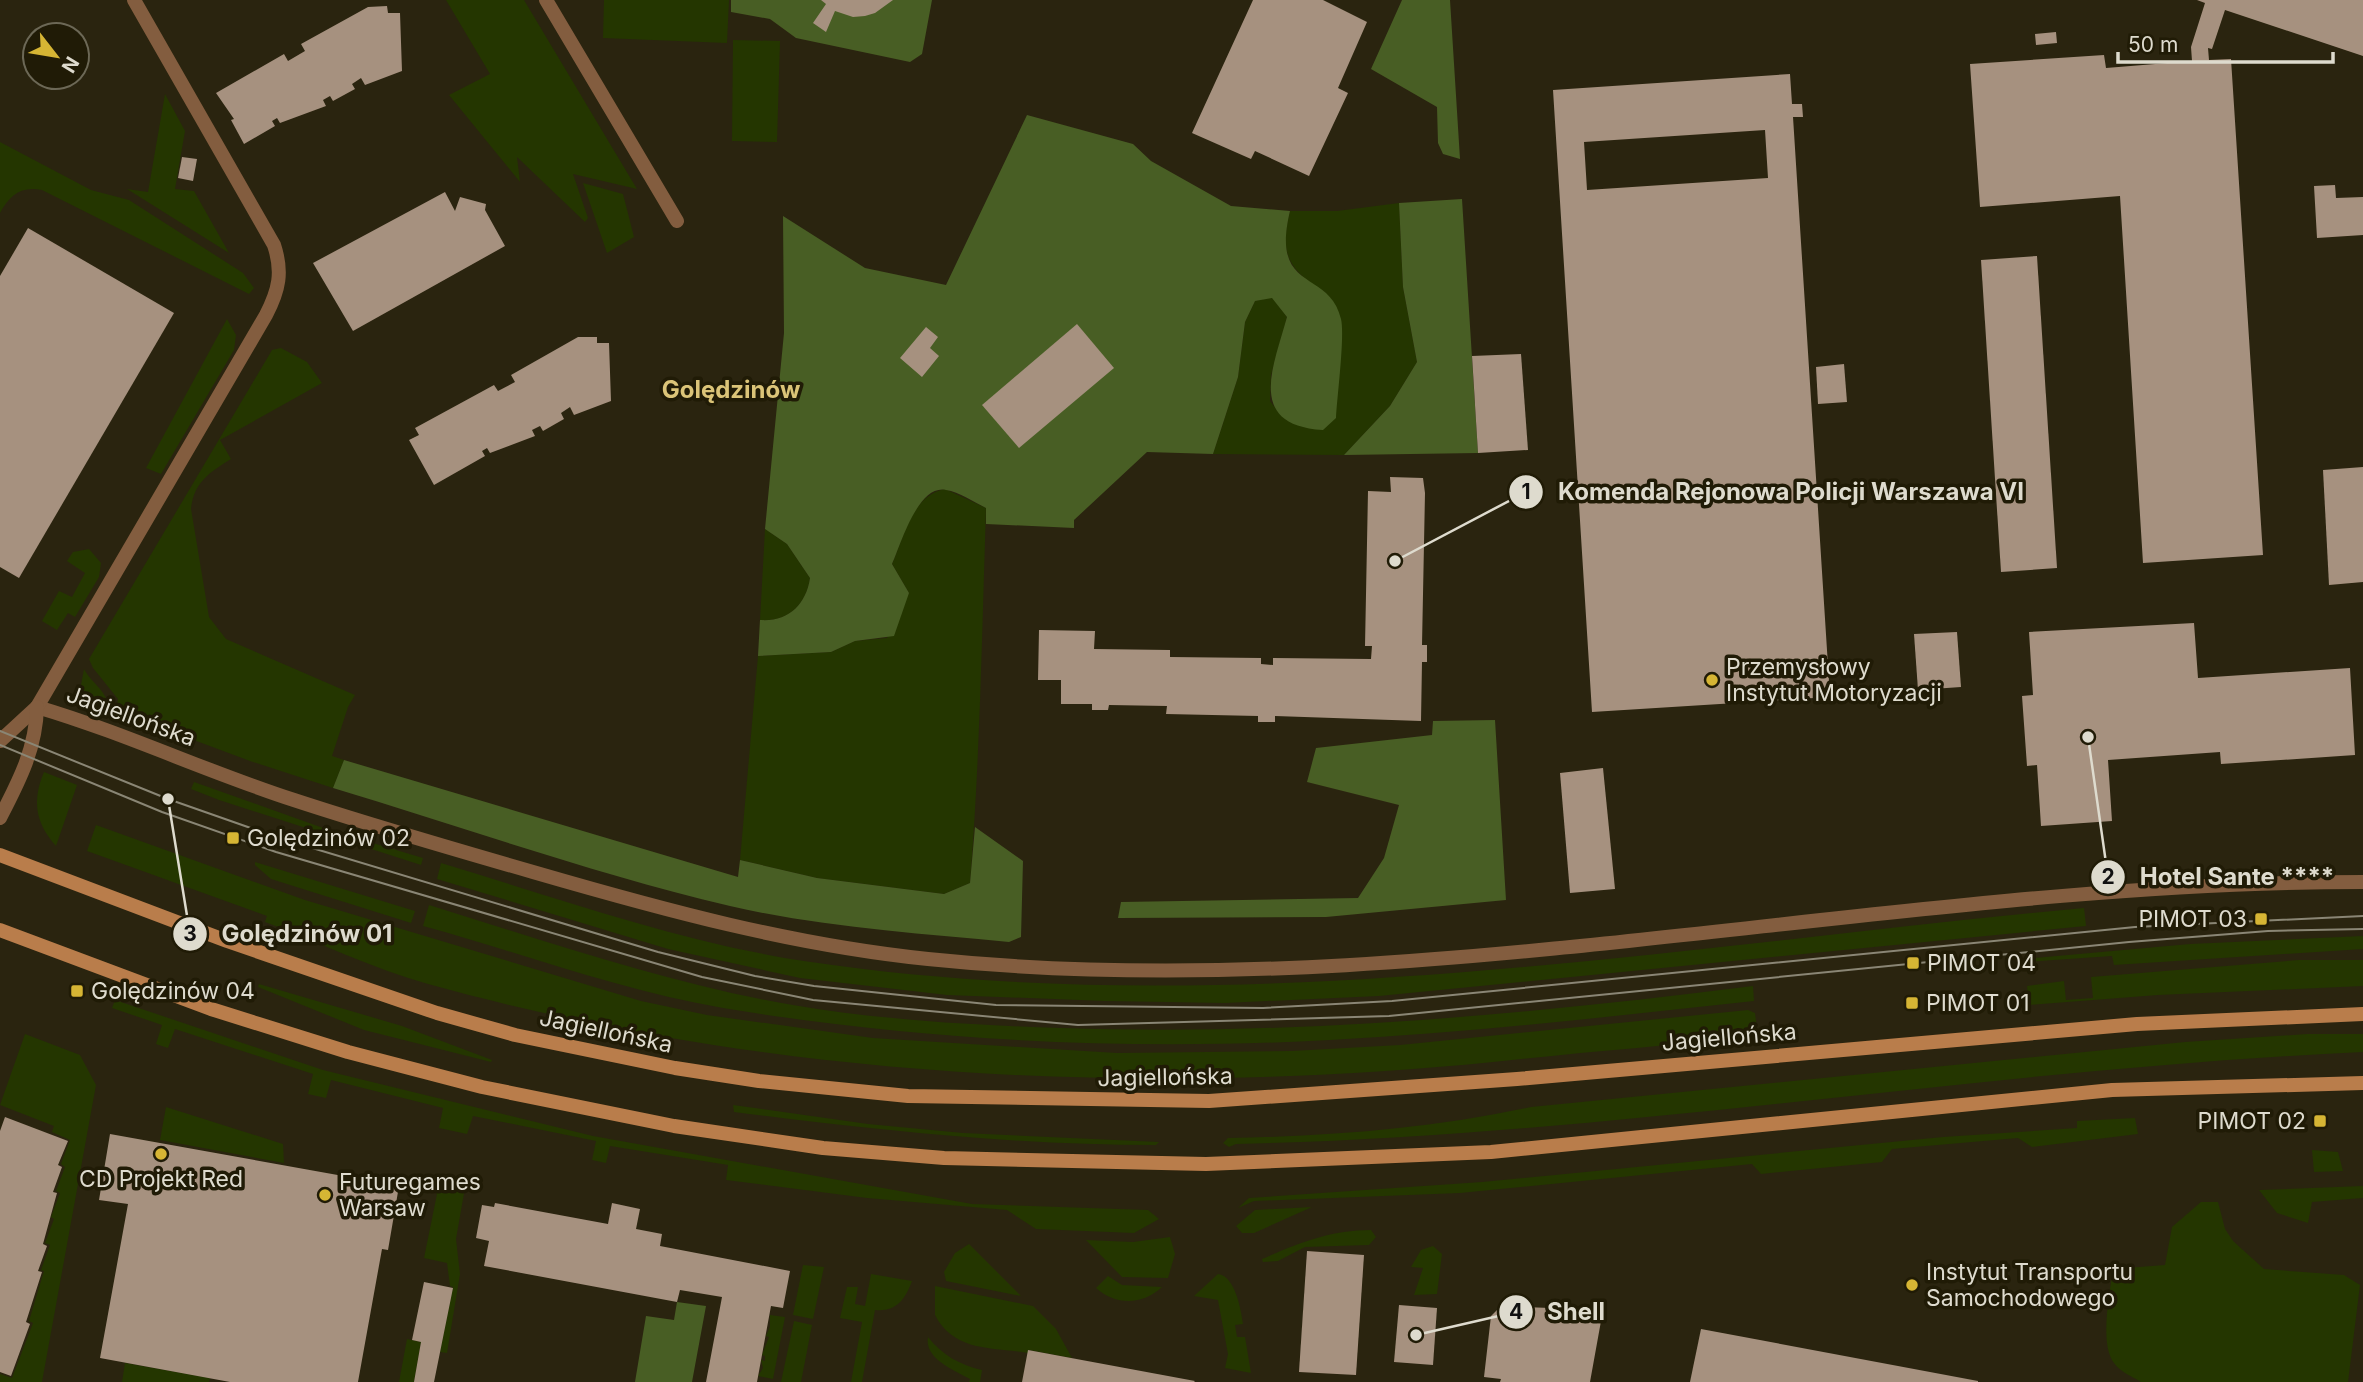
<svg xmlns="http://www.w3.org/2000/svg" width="2363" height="1382" font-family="Inter,sans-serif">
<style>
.green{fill:#243600}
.forest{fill:#485e24}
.building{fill:#a6917f;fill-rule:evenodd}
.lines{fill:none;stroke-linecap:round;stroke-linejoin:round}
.minor{stroke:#835d3f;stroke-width:14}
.secondary{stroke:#b97d4b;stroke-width:14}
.tram{stroke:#8a8675;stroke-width:2}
.poi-dot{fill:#d6b534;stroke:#201b06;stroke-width:2.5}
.labels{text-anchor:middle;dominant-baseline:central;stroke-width:7;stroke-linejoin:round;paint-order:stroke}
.poi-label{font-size:23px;fill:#dedbce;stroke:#201b06;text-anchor:start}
.street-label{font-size:23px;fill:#dedbce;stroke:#201b06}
.neighbourhood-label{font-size:24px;font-weight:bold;fill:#dbc478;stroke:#201b06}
.leader{fill:none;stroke:#dedbce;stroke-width:2.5}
.callout-dot{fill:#dedbce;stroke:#201b06;stroke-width:2.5}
.mark-label{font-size:21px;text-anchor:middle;font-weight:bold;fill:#111}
.callout-label{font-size:24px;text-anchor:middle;font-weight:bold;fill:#dedbce;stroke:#201b06;stroke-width:7;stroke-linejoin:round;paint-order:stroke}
</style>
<rect width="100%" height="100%" fill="#2a240f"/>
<g class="green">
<polygon points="446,0 524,0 637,189 573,174 588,218 585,222 517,157 520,182 449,95 490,74"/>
<polygon points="604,0 729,0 727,43 603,38"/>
<polygon points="733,40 780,41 777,142 732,141"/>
<polygon points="165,94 185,131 175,189 194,191 229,253 127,189 148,192"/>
<path d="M 0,142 L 91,190 L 129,200 L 243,273 L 254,288 L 249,294 L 42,190 C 21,186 10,195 0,213 Z"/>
<polygon points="583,183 623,194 634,237 607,253"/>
<path d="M 1399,203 L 1403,287 L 1417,362 L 1390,406 L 1344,455 L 1213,454 L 1238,377 L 1245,322 L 1255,301 L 1272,297 L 1287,317 L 1271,375 L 1270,401 L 1280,414 L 1326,293 C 1288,270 1279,254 1290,211 L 1337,211 Z"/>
<polygon points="227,319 236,335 234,350 161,474 146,468"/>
<path d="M 281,348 L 307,362 L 322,383 L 220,440 L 231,459 C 209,473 194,482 191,509 L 209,617 L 226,639 L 355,695 L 348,707 L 332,756 L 344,760 L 333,788 L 250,761 L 116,711 L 118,699 L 93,668 L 89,659 L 272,350 Z"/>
<path d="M 945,489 L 986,508 C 982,633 980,758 970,883 L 944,894 L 817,878 L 740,860 L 758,656 L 831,652 L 855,641 L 887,638 L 909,593 L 892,564 C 904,537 912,495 945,489 Z"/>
<path d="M 765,529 L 787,544 L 810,578 C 806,605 788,622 760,620 Z"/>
<polygon points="89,549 101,563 99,577 75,617 68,613 57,630 42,621 59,591 72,597 85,573 67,561 73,552"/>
<path d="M 84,669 C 91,683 110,693 108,709 L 87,699 L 81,685 Z"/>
<path d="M 44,772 L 77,785 L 56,846 C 35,823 32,800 44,772 Z"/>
<polygon points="194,782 326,829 423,858 421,865 219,800 191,789"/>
<path d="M 96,825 L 305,900 L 641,1001 L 707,1015 L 873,1038 L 1117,1053 L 1292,1051 L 1400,1045 L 1748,1010 L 1755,1013 L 1757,1029 C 1718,1041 1677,1044 1637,1048 C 1589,1052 1541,1057 1493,1062 C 1141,1097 771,1079 428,984 C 373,969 319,942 265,922 L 267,916 L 87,851 Z"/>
<polygon points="255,862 415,911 411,923 271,879 255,865"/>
<path d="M 441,863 C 561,899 680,942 804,961 C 1232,1025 1658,948 2084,908 L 2086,926 L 1379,996 L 1225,1003 L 1105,1001 L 947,995 L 800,978 L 668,949 L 437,879 Z"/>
<path d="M 429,905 C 549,942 669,984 793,1005 C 881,1020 971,1025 1061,1028 C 1292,1036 1523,1015 1753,986 L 1754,1001 C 1613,1016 1472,1033 1330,1040 C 1128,1051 923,1041 723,1008 C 621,991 522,953 423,926 Z"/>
<polygon points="2363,936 2363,949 2114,965 2112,956 2024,962 2023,959 2190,944"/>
<polygon points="2299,960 2363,960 2363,986 2158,995 2029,1005 2027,986 2064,981 2066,1000 2093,998 2091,977"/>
<polygon points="259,984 402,1026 492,1060 491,1062 364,1030 258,987"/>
<polygon points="115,1000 323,1070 593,1136 972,1204 1148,1210 1159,1219 1134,1233 1036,1229 1007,1210 867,1198 726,1180 728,1165 610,1146 606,1163 592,1160 596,1141 473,1116 467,1134 439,1128 443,1108 331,1080 326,1098 308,1094 313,1074 175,1029 168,1048 156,1044 162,1025 112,1008"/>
<polygon points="25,1034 80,1055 96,1085 42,1382 0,1382 0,1374 12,1378 33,1323 29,1321 44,1271 41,1270 50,1245 45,1243 54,1219 51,1217 60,1193 56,1191 65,1167 61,1164 70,1140 52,1132 54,1126 0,1105"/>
<path d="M 2307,1034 L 2363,1034 L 2363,1052 C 1986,1069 1613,1136 1236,1144 L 1229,1147 L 1223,1143 L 1228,1138 C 1331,1136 1430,1129 1531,1107 L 2185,1042 Z"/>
<path d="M 733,1105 L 868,1124 L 963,1133 L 1159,1142 L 1156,1145 C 1014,1145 875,1130 734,1112 Z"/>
<polygon points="166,1107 283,1144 284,1163 160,1140"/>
<polygon points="2135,1118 2138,1134 2032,1147 2018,1138 1892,1149 1882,1162 1761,1174 1752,1164 1460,1193 1254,1201 1238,1208 1249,1198 1482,1182 1943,1137 2077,1128 2077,1121"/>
<polygon points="2312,1150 2338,1152 2343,1171 2314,1172"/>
<polygon points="437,1177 466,1182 456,1239 460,1274 447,1353 440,1352 453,1287 450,1286 447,1263 424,1258 437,1194 434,1192"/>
<polygon points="2363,1186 2363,1198 2312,1202 2308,1223 2277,1213 2259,1190"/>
<path d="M 2201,1202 L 2218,1202 L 2225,1229 L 2233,1241 L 2264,1269 L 2344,1275 L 2360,1285 L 2348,1382 L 2141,1382 C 2132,1376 2121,1373 2114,1363 C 2099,1344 2110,1292 2113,1269 L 2165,1265 L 2172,1227 Z"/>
<polygon points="1312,1207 1254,1233 1242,1233 1236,1226 1255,1210"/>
<path d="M 1371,1230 L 1376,1237 L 1369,1245 L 1305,1247 L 1278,1261 L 1263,1262 L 1262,1259 C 1299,1243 1330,1230 1371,1230 Z"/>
<polygon points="1170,1237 1175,1254 1168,1278 1122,1277 1086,1240 1133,1242"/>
<polygon points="969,1244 1021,1296 946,1281 944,1272 955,1253"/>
<polygon points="1433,1246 1442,1254 1437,1294 1414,1295 1423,1268 1411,1267 1421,1250"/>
<polygon points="803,1265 824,1267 813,1319 793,1315"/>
<path d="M 871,1274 L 912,1281 C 905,1300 896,1312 875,1310 L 862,1382 L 851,1382 L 862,1322 L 840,1318 L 847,1287 L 858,1287 L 855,1304 L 865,1306 Z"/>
<path d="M 1218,1274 C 1235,1276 1241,1309 1243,1324 L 1235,1325 L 1237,1337 L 1245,1337 L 1251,1373 L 1225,1368 L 1228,1354 L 1218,1300 L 1194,1296 Z"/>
<path d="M 1108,1276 L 1122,1285 L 1162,1287 C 1143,1305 1116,1306 1096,1288 Z"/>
<path d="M 935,1286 L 1033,1306 L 1056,1329 L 1072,1358 L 1029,1350 L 1028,1353 C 992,1347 954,1352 935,1315 Z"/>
<polygon points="770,1315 785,1317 773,1379 758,1376 763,1368 761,1360 765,1361 765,1356 762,1355 769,1337 766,1336 770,1327"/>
<polygon points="794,1321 812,1325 801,1382 781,1382"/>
<path d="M 928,1337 C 942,1355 960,1365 982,1370 L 980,1382 L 969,1382 L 970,1379 C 953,1370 924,1358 928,1337 Z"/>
<polygon points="407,1339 421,1342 414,1382 399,1382"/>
<polygon points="125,1363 210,1378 209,1382 122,1382"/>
</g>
<g class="forest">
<polygon points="731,0 932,0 922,54 910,62 796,38 770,19 731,12"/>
<polygon points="1402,0 1450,0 1460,159 1443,154 1438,143 1437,107 1371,69"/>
<path d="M 1027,115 L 1133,144 L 1151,161 L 1231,206 L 1290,211 C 1270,294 1329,268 1341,319 C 1345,336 1337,397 1336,418 L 1323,430 C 1246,425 1273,368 1287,317 L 1272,298 L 1255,301 L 1245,322 L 1238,377 L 1213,454 L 1147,452 L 1074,520 L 1074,528 L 986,524 L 986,508 C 974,502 959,492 946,490 C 918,484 901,544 892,564 L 909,593 L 894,636 L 855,641 L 831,652 L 758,656 L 760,620 C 788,622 806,605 810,578 L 787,544 L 765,529 L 784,333 L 783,216 L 865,268 L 946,285 Z"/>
<polygon points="1462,199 1478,453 1344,455 1390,406 1417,362 1403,287 1399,203"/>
<polygon points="1495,720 1506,900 1326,917 1118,918 1121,902 1358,898 1384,858 1399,805 1307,782 1316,748 1432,735 1433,721"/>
<path d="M 344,760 L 738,877 L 740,860 L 817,878 L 944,894 L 970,883 L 975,827 L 1023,861 L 1021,937 L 1009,942 C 916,933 821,927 730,906 C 596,874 465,828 333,788 Z"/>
<polygon points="677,1302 706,1306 692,1382 635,1382 646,1316 674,1320"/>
</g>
<g class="building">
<polygon points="821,0 893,0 875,13 865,16 853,17 835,11 826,32 813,23 826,4"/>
<polygon points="1253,0 1323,0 1367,22 1338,88 1348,93 1309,176 1255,151 1251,159 1192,133"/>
<polygon points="2197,0 2363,0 2363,56 2225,10 2212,49 2208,48 2209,60 2231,59 2263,555 2143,563 2120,196 1980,207 1970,64 2104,55 2106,68 2192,61 2191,47 2205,3"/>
<polygon points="387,6 388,13 400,13 402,71 365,85 361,78 352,84 355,89 333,101 330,96 323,100 326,106 280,123 277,118 272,121 275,126 244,144 231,120 234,119 216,93 284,54 288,61 305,51 301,44 368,7"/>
<polygon points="2056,32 2057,43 2036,45 2035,34"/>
<path d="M 1790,74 L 1792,104 L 1802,104 L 1803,117 L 1793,117 L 1830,697 L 1592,712 L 1553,90 ZM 1765,130 L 1768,178 L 1587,190 L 1584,142 Z"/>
<polygon points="182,157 197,159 193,181 178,178"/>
<polygon points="2335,185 2336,198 2363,197 2363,235 2317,238 2314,186"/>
<polygon points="445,192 455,211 460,197 486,204 485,210 505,246 353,331 313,263"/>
<polygon points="28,228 174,313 19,578 0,567 0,276"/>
<polygon points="2037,256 2057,568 2001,572 1981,260"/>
<polygon points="1077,324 1114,368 1019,448 982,405"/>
<polygon points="926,327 938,337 930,348 939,356 922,377 900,358"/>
<polygon points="578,337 597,337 597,343 609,343 611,401 574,415 570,407 561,413 564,419 543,431 540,426 532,430 535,436 490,453 487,448 482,451 485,456 434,485 409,440 419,435 415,428 494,385 498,391 515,382 511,375"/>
<polygon points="1521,354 1528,450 1478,453 1472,356"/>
<polygon points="1844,364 1847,402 1818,404 1816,367"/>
<polygon points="2363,467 2363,582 2329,585 2323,470"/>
<polygon points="1390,477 1423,478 1425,493 1422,645 1427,645 1427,662 1422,662 1421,721 1275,716 1275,722 1258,722 1258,716 1166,714 1167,706 1109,705 1108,710 1092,710 1092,704 1061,704 1061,680 1038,680 1039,630 1095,631 1094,649 1170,650 1170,657 1261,658 1261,664 1273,665 1273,658 1371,659 1372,646 1365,646 1368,491 1391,492"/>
<polygon points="2194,623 2198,678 2350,668 2355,755 2221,764 2220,752 2108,760 2112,821 2041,826 2037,765 2027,766 2022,696 2033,695 2029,632"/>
<polygon points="1957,632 1961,687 1918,690 1914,634"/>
<polygon points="1603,768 1615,889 1570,893 1560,773"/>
<polygon points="5,1117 68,1141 58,1165 62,1167 53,1192 57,1193 43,1244 47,1246 38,1271 42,1272 26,1322 30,1324 11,1376 0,1372 0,1131"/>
<polygon points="110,1134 399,1186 388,1250 382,1249 358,1382 230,1382 100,1358 128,1204 99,1200"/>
<polygon points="495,1203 608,1224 612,1203 640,1209 636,1229 662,1234 660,1246 790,1271 783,1308 771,1306 757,1382 706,1382 722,1297 680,1290 677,1302 484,1266 489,1241 476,1238 482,1205 494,1207"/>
<polygon points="1307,1251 1364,1255 1356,1375 1299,1372"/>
<polygon points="424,1282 453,1288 434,1382 414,1382 421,1342 412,1340"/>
<polygon points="1399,1305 1437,1308 1433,1365 1394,1362"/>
<polygon points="1501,1306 1603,1310 1590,1382 1500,1382 1501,1379 1484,1377 1491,1316"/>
<polygon points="1701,1329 1978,1381 1978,1382 1690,1382"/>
<polygon points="1028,1350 1195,1381 1194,1382 1022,1382"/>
</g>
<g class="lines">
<g class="minor">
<polyline points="546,0 677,221"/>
<path d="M 37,707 C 125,733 207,772 294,800 C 373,826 453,849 533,872 C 664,910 792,945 928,959 C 1408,1009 1883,882 2363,882"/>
<path d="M 0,741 L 37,707 L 266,315 C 279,290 283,272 274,245 L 134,0"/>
<path d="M 0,818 C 19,781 36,749 37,707"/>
</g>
<g class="secondary">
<polyline points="0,855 227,941 437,1013 515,1035 675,1068 759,1081 908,1096 1209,1101 1517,1079 2137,1024 2363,1014"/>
<polyline points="0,930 211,1009 348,1052 482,1087 674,1126 823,1148 944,1158 1206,1164 1491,1152 2112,1090 2363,1083"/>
</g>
<g class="tram">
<polyline points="0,731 168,799 279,838 658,952 755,976 814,986 996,1005 1263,1008 1392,1001 2135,927 2363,916"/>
<polyline points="0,745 162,812 276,852 702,977 813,1000 1078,1025 1389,1016 2129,942 2268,931 2363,929"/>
</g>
</g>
<g class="poi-dot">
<circle cx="1712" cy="680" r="7"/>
<rect x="226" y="831" width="14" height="14" rx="3.5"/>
<rect x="2254" y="912" width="14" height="14" rx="3.5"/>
<rect x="1906" y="956" width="14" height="14" rx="3.5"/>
<rect x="70" y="984" width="14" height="14" rx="3.5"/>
<rect x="1905" y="996" width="14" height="14" rx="3.5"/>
<rect x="2313" y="1114" width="14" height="14" rx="3.5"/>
<circle cx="161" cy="1154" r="7"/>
<circle cx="325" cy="1195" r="7"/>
<circle cx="1912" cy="1285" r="7"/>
</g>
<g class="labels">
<g class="poi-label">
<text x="1726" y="667">Przemysłowy<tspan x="1726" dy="26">Instytut Motoryzacji</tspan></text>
<text x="247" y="838">Golędzinów 02</text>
<text x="2247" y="919" text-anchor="end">PIMOT 03</text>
<text x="1927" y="963">PIMOT 04</text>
<text x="91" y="991">Golędzinów 04</text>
<text x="1926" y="1003">PIMOT 01</text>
<text x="2306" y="1121" text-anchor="end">PIMOT 02</text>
<text x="161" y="1179" text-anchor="middle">CD Projekt Red</text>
<text x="339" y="1182">Futuregames<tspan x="339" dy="26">Warsaw</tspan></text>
<text x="1926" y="1272">Instytut Transportu<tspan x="1926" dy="26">Samochodowego</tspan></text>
</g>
<g class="street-label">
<text transform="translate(131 716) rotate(20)">Jagiellońska</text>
<text transform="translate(606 1031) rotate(12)">Jagiellońska</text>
<text transform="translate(1729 1037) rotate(-5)">Jagiellońska</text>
<text transform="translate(1165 1077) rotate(-1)">Jagiellońska</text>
</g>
<g class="neighbourhood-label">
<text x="731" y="389">Golędzinów</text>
</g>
</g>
<path class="leader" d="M1395 561L1526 492M2088 737L2108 877M168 799L190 934M1416 1335L1516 1312"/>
<g class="callout-dot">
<circle cx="1395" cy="561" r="7"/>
<circle cx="2088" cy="737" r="7"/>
<circle cx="168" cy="799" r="7"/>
<circle cx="1416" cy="1335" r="7"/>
<circle cx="1526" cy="492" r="18"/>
<circle cx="2108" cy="877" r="18"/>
<circle cx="190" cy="934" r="18"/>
<circle cx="1516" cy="1312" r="18"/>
</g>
<g class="mark-label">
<text x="1526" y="499">1</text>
<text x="2108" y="884">2</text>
<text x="190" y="941">3</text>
<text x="1516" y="1319">4</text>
</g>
<g class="callout-label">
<text x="1791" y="500">Komenda Rejonowa Policji Warszawa VI</text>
<text x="2237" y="885">Hotel Sante ****</text>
<text x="307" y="942">Golędzinów 01</text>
<text x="1576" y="1320">Shell</text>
</g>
<g transform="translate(56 56) rotate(121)"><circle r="33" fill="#201b06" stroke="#6c6856" stroke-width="2"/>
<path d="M0-5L12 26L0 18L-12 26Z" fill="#d6b534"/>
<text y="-10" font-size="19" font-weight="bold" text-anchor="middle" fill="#dedbce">N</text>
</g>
<path d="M2118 52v10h215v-10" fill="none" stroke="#dedbce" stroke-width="3.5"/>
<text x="2128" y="52" font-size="21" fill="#dedbce" stroke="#201b06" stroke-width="5" paint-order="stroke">50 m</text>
</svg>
